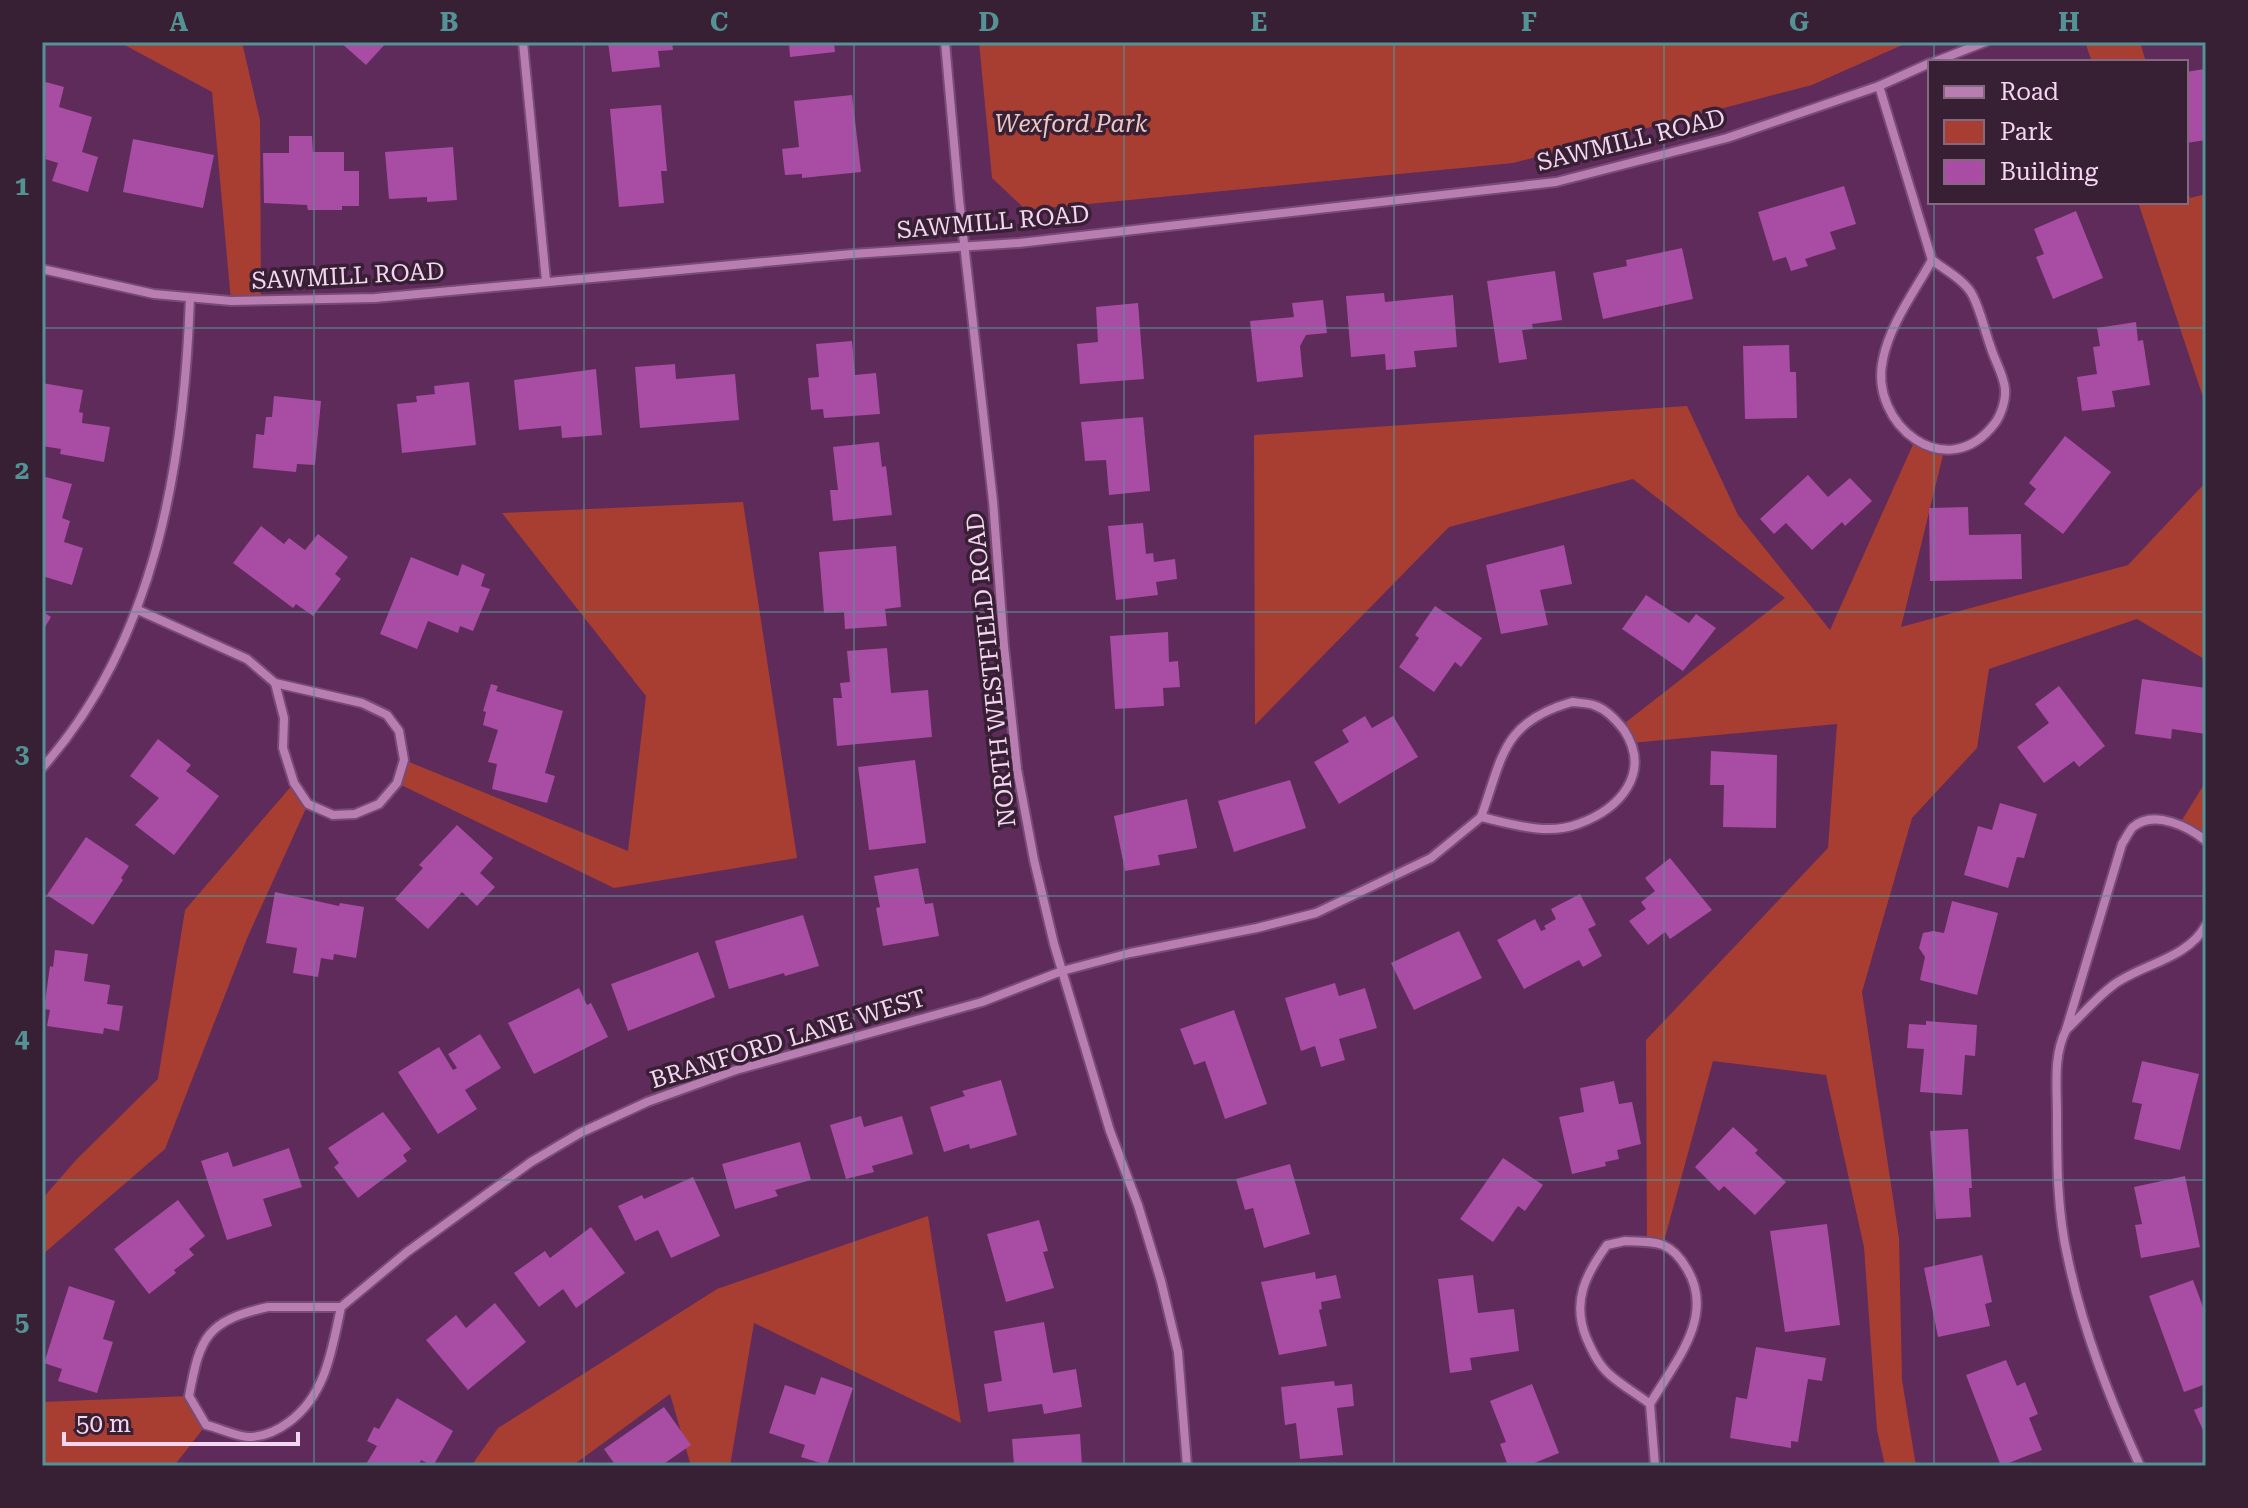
<svg xmlns="http://www.w3.org/2000/svg" width="2248" height="1508" font-family="'Roboto Serif',serif">
<style>
.green{fill:#a73e31}
.building{fill:#a94ca3}
.lines{fill:none;stroke-linecap:round;stroke-linejoin:round}
.street-casing{stroke:#784b75;stroke-width:12}
.street{stroke:#b87eb2;stroke-width:8}
.grid{fill:none;stroke:#549395;stroke-width:2;stroke-opacity:0.55}
.labels{text-anchor:middle;dominant-baseline:central;stroke-width:7;stroke-linejoin:round;paint-order:stroke}
.park-label{font-size:24px;font-style:italic;fill:#ebc9c4;stroke:#371f34}
.street-label{font-size:24px;fill:#f5d6f1;stroke:#371f34}
.neatline{fill:none;stroke:#549395;stroke-width:3}
.grid-label{font-size:26px;text-anchor:middle;font-weight:bold;fill:#549395}
</style>
<rect width="100%" height="100%" fill="#5f2b5b"/>
<g class="green">
<polygon points="119,42 242,42 260,120 261,301 231,301 212,92"/>
<polygon points="979,42 1909,42 1812,85 1513,163 1026,210 992,178"/>
<polygon points="2085,42 2140,42 2146,62 2092,62"/>
<polygon points="2186,187 2190,198 2206,194 2206,424 2204,400 2138,202 2186,202"/>
<polygon points="1687,406 1738,515 1830,630 1915,440 1944,451 1901,627 2128,565 2206,482 2206,660 2137,619 1989,669 1977,748 1912,818 1862,992 1899,1238 1902,1380 1916,1466 1885,1466 1877,1430 1864,1247 1826,1075 1713,1061 1663,1245 1647,1242 1646,1040 1828,848 1837,724 1631,743 1621,726 1785,598 1633,479 1449,527 1255,725 1254,435"/>
<polygon points="743,502 797,858 614,888 397,783 404,760 628,851 646,696 502,513"/>
<polygon points="2206,781 2206,841 2179,825"/>
<polygon points="294,783 308,804 248,936 165,1149 42,1255 42,1199 76,1160 158,1079 185,910"/>
<polygon points="928,1216 961,1423 754,1323 730,1466 691,1466 670,1394 572,1466 471,1466 498,1428 717,1289"/>
<polygon points="189,1396 206,1425 174,1466 42,1466 42,1402"/>
</g>
<g class="building">
<polygon points="340,42 387,42 366,65"/>
<polygon points="608,42 672,42 673,50 658,51 660,67 612,72"/>
<polygon points="789,42 834,42 835,52 790,57"/>
<polygon points="2204,69 2206,140 2186,143 2186,72"/>
<polygon points="42,81 64,87 59,107 92,117 82,152 98,157 88,192 52,181 58,163 45,159 46,156 42,155"/>
<polygon points="852,95 861,172 802,178 802,174 785,175 782,149 799,147 794,101"/>
<polygon points="661,105 667,171 661,171 664,203 619,207 610,109"/>
<polygon points="289,136 312,136 313,152 344,152 344,171 359,171 359,206 342,206 342,210 308,210 307,205 264,203 263,153 289,153"/>
<polygon points="133,139 214,155 203,208 123,192"/>
<polygon points="453,147 457,200 427,202 427,197 389,199 385,152"/>
<polygon points="1844,186 1856,224 1830,232 1836,249 1805,259 1808,266 1791,271 1786,257 1773,261 1758,212"/>
<polygon points="2076,211 2103,278 2053,299 2036,257 2044,254 2034,229"/>
<polygon points="1682,248 1693,299 1603,319 1593,273 1627,266 1626,260"/>
<polygon points="1555,271 1562,320 1532,324 1533,329 1522,330 1527,359 1499,363 1487,281"/>
<polygon points="1384,293 1385,302 1453,295 1457,347 1414,351 1416,367 1386,370 1385,354 1351,357 1346,296"/>
<polygon points="1323,300 1327,333 1306,335 1300,346 1303,377 1257,382 1250,321 1294,317 1292,303"/>
<polygon points="1138,303 1144,379 1080,384 1077,344 1098,342 1096,307"/>
<polygon points="2136,322 2138,341 2143,340 2150,385 2112,391 2115,407 2082,411 2077,377 2097,374 2093,347 2100,346 2097,328"/>
<polygon points="852,341 855,375 876,373 880,414 824,418 823,409 811,410 808,378 819,377 816,344"/>
<polygon points="1789,345 1790,372 1796,372 1797,418 1745,419 1743,346"/>
<polygon points="675,364 676,379 735,374 739,420 640,428 635,367"/>
<polygon points="596,369 602,435 562,438 561,426 519,430 514,380"/>
<polygon points="469,382 476,445 402,453 397,404 417,402 416,396 435,394 434,386"/>
<polygon points="42,383 83,390 79,412 83,413 82,423 110,427 104,462 60,454 61,449 42,446"/>
<polygon points="274,396 321,401 315,465 297,464 296,472 253,468 256,434 264,435 266,417 272,417"/>
<polygon points="1143,417 1150,491 1109,495 1106,460 1085,461 1081,422"/>
<polygon points="2065,436 2111,472 2063,534 2024,504 2036,489 2029,483"/>
<polygon points="879,442 882,467 886,466 892,515 833,521 830,490 838,490 833,447"/>
<polygon points="1808,475 1828,497 1850,478 1872,501 1845,526 1842,522 1812,550 1786,523 1774,534 1760,519"/>
<polygon points="42,476 72,484 62,518 70,521 64,542 83,548 72,585 42,576"/>
<polygon points="1968,507 1969,535 2021,534 2022,579 1930,581 1929,508"/>
<polygon points="1143,523 1146,554 1153,553 1154,562 1175,559 1177,579 1156,582 1158,595 1116,600 1108,526"/>
<polygon points="261,526 284,544 289,538 305,550 318,534 348,557 335,574 341,579 313,616 296,604 293,608 233,563"/>
<polygon points="1564,545 1572,584 1540,590 1548,625 1501,634 1486,565"/>
<polygon points="896,546 901,607 885,609 887,626 845,629 844,612 824,613 819,552"/>
<polygon points="411,557 458,576 462,564 485,574 481,586 490,589 473,631 460,626 458,633 428,621 417,649 380,634"/>
<polygon points="1646,595 1689,623 1696,614 1716,628 1683,671 1622,629"/>
<polygon points="1435,606 1482,638 1461,667 1455,662 1434,692 1399,667 1419,638 1415,635"/>
<polygon points="42,611 51,617 42,632"/>
<polygon points="1168,632 1169,662 1178,661 1180,687 1163,688 1164,706 1115,709 1110,636"/>
<polygon points="887,648 891,693 928,690 932,737 837,746 833,698 842,698 840,683 850,682 847,651"/>
<polygon points="2142,679 2206,688 2206,734 2172,729 2171,739 2135,734"/>
<polygon points="491,684 498,686 496,691 563,711 545,773 555,776 547,803 492,789 497,764 488,762 498,730 483,725 486,712 483,711"/>
<polygon points="2059,686 2105,746 2079,767 2074,761 2044,783 2017,747 2049,723 2035,704"/>
<polygon points="1365,716 1372,728 1393,716 1418,757 1339,804 1314,762 1349,742 1342,730"/>
<polygon points="158,739 191,765 186,771 219,796 174,855 135,825 159,798 130,776"/>
<polygon points="1711,751 1777,755 1776,828 1723,827 1724,785 1710,785"/>
<polygon points="915,760 926,843 869,850 858,767"/>
<polygon points="1290,780 1306,828 1234,852 1218,801"/>
<polygon points="1187,799 1197,848 1158,855 1160,865 1125,871 1114,816"/>
<polygon points="2000,803 2037,814 2024,858 2017,857 2008,888 1964,875 1978,826 1992,830"/>
<polygon points="457,825 493,858 480,873 495,887 477,906 462,892 428,929 395,899 423,868 419,865"/>
<polygon points="86,837 129,866 121,878 123,880 93,925 47,895"/>
<polygon points="1670,858 1712,910 1670,939 1665,932 1648,945 1629,921 1646,909 1641,902 1655,891 1645,878"/>
<polygon points="918,868 925,904 933,903 939,936 883,946 876,908 880,907 874,876"/>
<polygon points="275,892 339,906 340,903 364,907 356,958 334,954 333,960 321,958 318,977 293,973 297,948 266,943"/>
<polygon points="1580,894 1596,925 1588,929 1602,956 1583,967 1579,960 1524,989 1497,940 1535,919 1541,931 1546,929 1544,926 1556,919 1551,909"/>
<polygon points="1952,901 1998,913 1977,995 1920,980 1925,957 1919,948 1923,933 1933,931 1944,933"/>
<polygon points="803,915 819,966 785,976 784,973 729,989 715,941"/>
<polygon points="1459,931 1482,978 1414,1010 1391,963"/>
<polygon points="55,950 88,954 84,981 110,985 107,1004 123,1006 119,1031 104,1028 103,1034 47,1026 50,1010 44,1009 50,966 53,967"/>
<polygon points="698,952 715,997 628,1031 611,984"/>
<polygon points="1335,983 1339,996 1365,988 1377,1028 1339,1039 1345,1060 1321,1067 1315,1046 1301,1051 1285,998"/>
<polygon points="579,988 587,1005 591,1003 608,1037 534,1074 508,1023"/>
<polygon points="1234,1010 1267,1104 1225,1119 1205,1061 1194,1065 1180,1029"/>
<polygon points="1926,1021 1977,1025 1975,1056 1965,1055 1962,1095 1920,1092 1924,1049 1907,1048 1909,1024 1926,1025"/>
<polygon points="480,1034 501,1068 465,1090 477,1109 438,1134 398,1072 439,1047 453,1070 457,1068 448,1054"/>
<polygon points="2142,1061 2199,1074 2180,1150 2134,1139 2142,1104 2132,1102"/>
<polygon points="1001,1080 1017,1135 970,1149 969,1144 944,1152 930,1107 965,1096 962,1091"/>
<polygon points="1614,1081 1619,1104 1632,1102 1641,1144 1617,1150 1619,1159 1605,1162 1606,1166 1572,1174 1559,1117 1584,1112 1580,1088"/>
<polygon points="383,1112 411,1149 403,1155 407,1161 358,1198 334,1167 339,1163 328,1148"/>
<polygon points="861,1116 864,1127 902,1116 913,1154 872,1166 874,1172 846,1179 830,1125"/>
<polygon points="1733,1127 1758,1150 1755,1153 1786,1182 1755,1215 1724,1186 1719,1191 1695,1167"/>
<polygon points="1968,1129 1972,1188 1969,1188 1971,1217 1936,1219 1930,1131"/>
<polygon points="800,1142 811,1180 775,1190 778,1196 735,1209 722,1164"/>
<polygon points="289,1148 302,1187 263,1199 272,1226 227,1240 201,1161 228,1152 233,1167"/>
<polygon points="1503,1158 1543,1185 1525,1211 1518,1206 1493,1242 1460,1219"/>
<polygon points="1290,1164 1310,1234 1264,1248 1253,1208 1245,1210 1236,1179"/>
<polygon points="2185,1176 2200,1247 2141,1258 2135,1225 2142,1224 2134,1187"/>
<polygon points="693,1177 720,1236 671,1258 658,1230 635,1241 618,1206 642,1195 644,1199"/>
<polygon points="178,1200 205,1236 189,1249 194,1255 174,1270 176,1273 149,1294 114,1249"/>
<polygon points="1039,1220 1048,1251 1043,1252 1054,1288 1006,1302 987,1234"/>
<polygon points="1827,1224 1840,1325 1785,1332 1770,1231"/>
<polygon points="591,1227 625,1273 576,1308 563,1289 539,1307 514,1273 545,1251 550,1258"/>
<polygon points="1982,1255 1992,1302 1985,1304 1990,1326 1938,1337 1924,1268"/>
<polygon points="1315,1272 1316,1279 1336,1275 1341,1298 1321,1302 1322,1309 1319,1310 1327,1346 1279,1355 1261,1282"/>
<polygon points="1473,1275 1478,1313 1514,1309 1519,1351 1470,1358 1472,1370 1450,1373 1438,1279"/>
<polygon points="2193,1280 2206,1315 2206,1384 2184,1392 2149,1296"/>
<polygon points="69,1286 115,1301 103,1339 113,1342 97,1393 58,1381 62,1369 44,1363"/>
<polygon points="495,1303 526,1342 468,1390 426,1340 456,1315 466,1328"/>
<polygon points="1044,1322 1053,1373 1076,1369 1082,1407 1044,1414 1042,1404 988,1412 984,1384 1002,1381 994,1331"/>
<polygon points="1756,1347 1826,1358 1822,1381 1808,1379 1798,1442 1791,1441 1791,1448 1730,1438 1736,1397 1747,1399"/>
<polygon points="2006,1360 2017,1386 2025,1382 2038,1414 2029,1418 2042,1450 2001,1466 1966,1375"/>
<polygon points="821,1377 853,1388 827,1465 801,1457 805,1445 769,1433 785,1385 815,1395"/>
<polygon points="1334,1381 1335,1386 1352,1384 1354,1406 1337,1408 1343,1455 1300,1459 1296,1423 1285,1425 1281,1387"/>
<polygon points="1532,1384 1559,1453 1527,1466 1508,1466 1500,1444 1506,1442 1490,1401"/>
<polygon points="397,1398 453,1431 433,1466 421,1460 418,1466 365,1466 377,1446 367,1441 374,1427 379,1429"/>
<polygon points="2206,1405 2206,1437 2194,1410"/>
<polygon points="664,1407 691,1445 665,1463 666,1466 616,1466 604,1449"/>
<polygon points="1080,1434 1082,1466 1014,1466 1012,1439"/>
</g>
<g class="lines">
<g class="street-casing">
<g id="street">
<polyline points="523,42 546,281"/>
<polyline points="945,42 959,199 993,501 1004,646 1017,769 1034,860 1054,944 1110,1131 1138,1205 1161,1281 1178,1352 1187,1466"/>
<polyline points="1934,62 1985,42"/>
<polyline points="1879,86 1932,260"/>
<path d="M 1932,260 C 1945,270 1966,281 1973,296 C 1981,312 1985,332 1991,348 C 1995,361 2004,376 2005,389 C 2006,400 2001,415 1995,423 C 1947,487 1868,424 1883,359 C 1890,324 1915,291 1932,260 Z"/>
<polyline points="42,269 154,294 231,301 375,298 852,254 1019,243 1556,182 1727,138 1879,86 1930,63"/>
<polyline points="138,610 247,659 275,683"/>
<polygon points="275,683 362,703 387,715 399,731 404,760 397,783 379,804 355,814 333,815 308,804 294,783 283,748 284,718"/>
<path d="M 1572,702 C 1580,703 1589,703 1596,706 C 1607,710 1617,721 1624,730 C 1652,773 1620,809 1578,824 C 1547,836 1512,824 1481,817 C 1503,756 1502,722 1572,702 Z"/>
<path d="M 42,768 C 156,640 184,464 190,298"/>
<path d="M 2206,841 C 2189,827 2154,809 2133,827 C 2129,831 2125,840 2122,844 L 2066,1030 C 2081,1016 2095,999 2112,986 C 2140,964 2187,960 2206,925"/>
<path d="M 2066,1030 C 2053,1056 2057,1086 2057,1114 C 2057,1163 2057,1212 2068,1259 C 2083,1331 2110,1399 2140,1466"/>
<path d="M 1625,1241 C 1656,1242 1670,1240 1687,1269 C 1716,1317 1674,1363 1650,1404 C 1637,1394 1621,1385 1609,1374 C 1598,1364 1592,1351 1586,1337 C 1572,1302 1585,1275 1607,1245 Z"/>
<path d="M 268,1307 L 341,1307 C 332,1349 326,1395 289,1422 C 277,1431 264,1437 248,1437 C 235,1436 219,1428 206,1425 L 189,1396 C 200,1337 206,1321 268,1307 Z"/>
<polyline points="341,1307 407,1252 531,1162 580,1133 647,1102 736,1070 982,1002 1062,971 1130,953 1257,928 1316,913 1431,858 1481,817"/>
<polyline points="1650,1404 1655,1466"/>
</g>
</g>
<use href="#street" class="street"/>
</g>
<path class="grid" d="M 314,42 L 314,1466M 584,42 L 584,1466M 854,42 L 854,1466M 1124,42 L 1124,1466M 1394,42 L 1394,1466M 1664,42 L 1664,1466M 1934,42 L 1934,62M 1934,202 L 1934,1466M 42,328 L 2206,328M 42,612 L 2206,612M 42,896 L 2206,896M 42,1180 L 2206,1180"/>
<g class="labels">
<g class="park-label">
<text x="1071" y="124">Wexford Park</text>
</g>
<g class="street-label">
<text transform="translate(1631 140) rotate(-14)">SAWMILL ROAD</text>
<text transform="translate(993 222) rotate(-5)">SAWMILL ROAD</text>
<text transform="translate(348 276) rotate(-3)">SAWMILL ROAD</text>
<text transform="translate(991 670) rotate(-96)">NORTH WESTFIELD ROAD</text>
<text transform="translate(788 1039) rotate(-17)">BRANFORD LANE WEST</text>
</g>
</g>
<rect width="2248" height="1508" fill="none" stroke="#371f34" stroke-width="88"/>
<rect x="1928" y="60" width="260" height="144" fill="#371f34" stroke="#836880" stroke-width="2"/>
<rect x="1944" y="86" width="40" height="12" fill="#b87eb2" stroke="#836880" stroke-width="2"/>
<text x="2000" y="100" font-size="24" fill="#f5d6f1">Road</text>
<rect x="1944" y="120" width="40" height="24" fill="#a73e31" stroke="#836880" stroke-width="2"/>
<text x="2000" y="140" font-size="24" fill="#f5d6f1">Park</text>
<rect x="1944" y="160" width="40" height="24" fill="#a94ca3" stroke="#836880" stroke-width="2"/>
<text x="2000" y="180" font-size="24" fill="#f5d6f1">Building</text>
<path d="M64 1432v12h234v-12" fill="none" stroke="#f5d6f1" stroke-width="4"/>
<text x="76" y="1432" font-size="24" fill="#f5d6f1" stroke="#371f34" stroke-width="6" paint-order="stroke">50 m</text>
<rect x="44" y="44" width="2160" height="1420" class="neatline"/>
<g class="grid-label">
<text x="179" y="31">A</text>
<text x="449" y="31">B</text>
<text x="719" y="31">C</text>
<text x="989" y="31">D</text>
<text x="1259" y="31">E</text>
<text x="1529" y="31">F</text>
<text x="1799" y="31">G</text>
<text x="2069" y="31">H</text>
<text x="22" y="195">1</text>
<text x="22" y="479">2</text>
<text x="22" y="763">3</text>
<text x="22" y="1047">4</text>
<text x="22" y="1331">5</text>
</g>
</svg>
